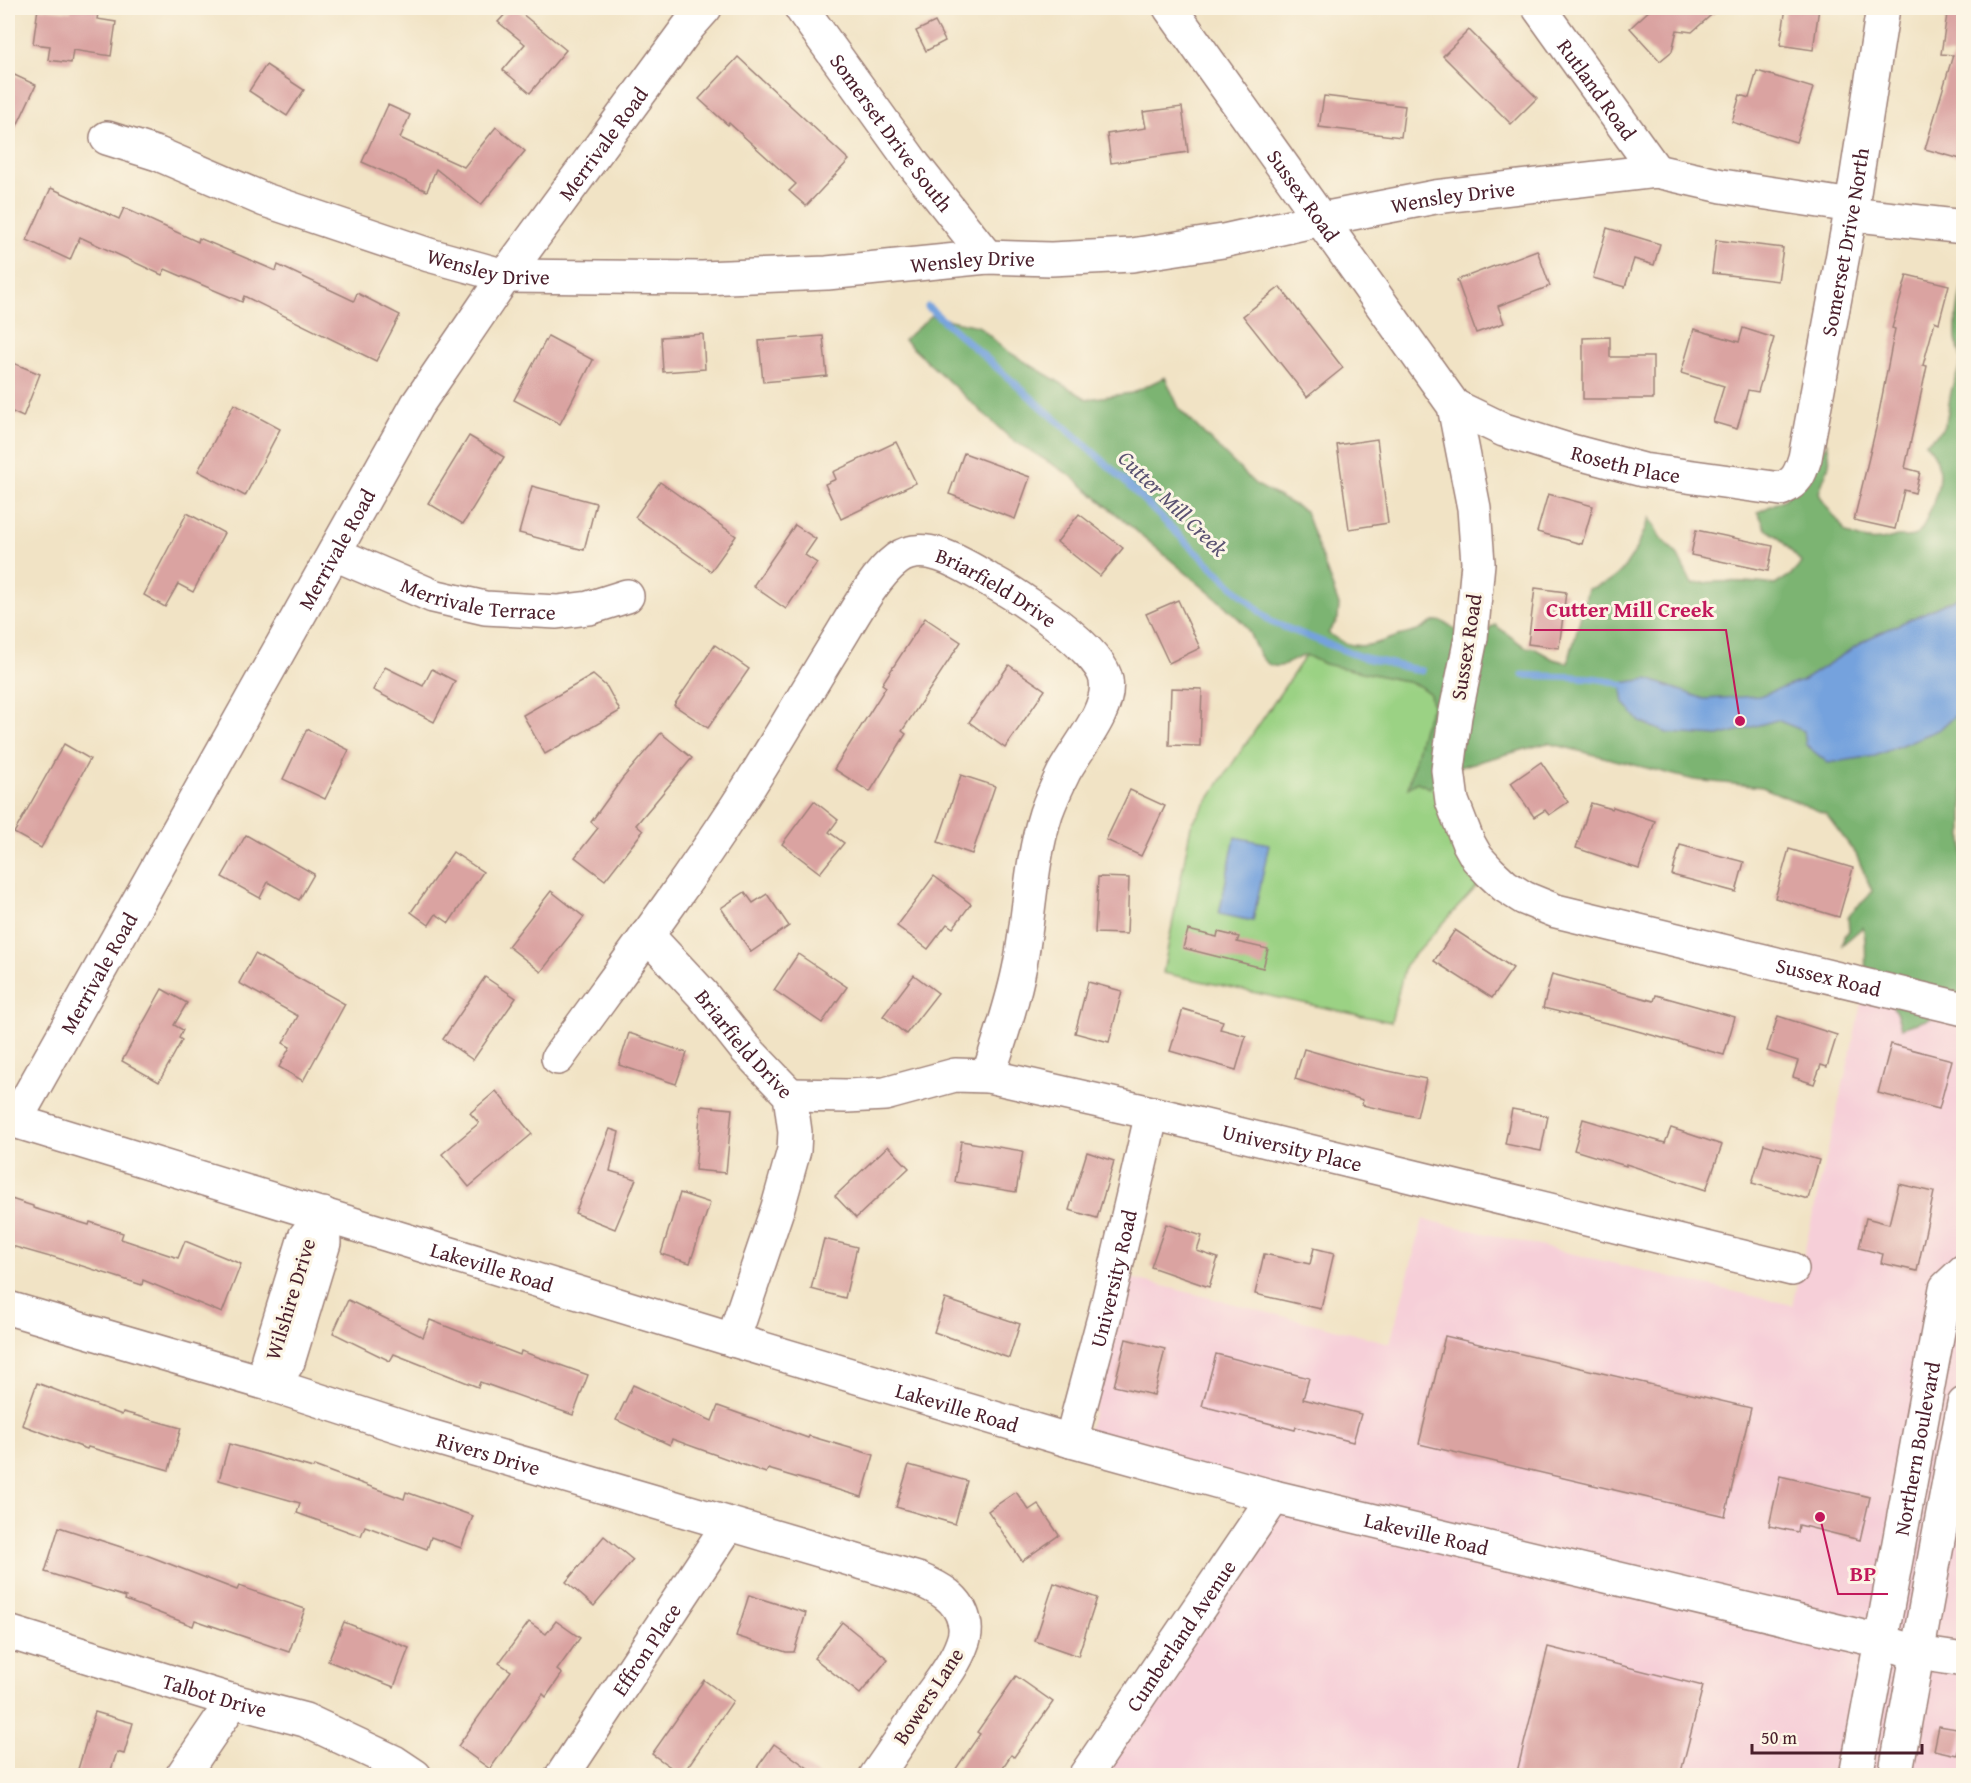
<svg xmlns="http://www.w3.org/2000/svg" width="1971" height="1783" font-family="'Gentium Book Plus',serif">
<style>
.built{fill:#f6cfd8}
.green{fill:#9bd284;stroke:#727858;stroke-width:1.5}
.forest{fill:#7cb472;stroke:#636a4e;stroke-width:1.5}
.water{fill:#74a2dd;stroke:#5f6084;stroke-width:1.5}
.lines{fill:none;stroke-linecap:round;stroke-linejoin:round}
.stream{stroke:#74a2dd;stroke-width:7}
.building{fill:#daa3a1}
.minor-casing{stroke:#9e8178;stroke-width:36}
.major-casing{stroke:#9e8178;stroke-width:36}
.minor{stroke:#fff;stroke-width:33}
.major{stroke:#fff;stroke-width:33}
.labels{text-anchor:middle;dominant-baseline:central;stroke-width:6;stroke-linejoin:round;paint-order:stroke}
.street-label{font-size:21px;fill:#4a1f2b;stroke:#fcf5e5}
.water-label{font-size:22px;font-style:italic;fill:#5b5372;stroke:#fcf5e5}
.leader{fill:none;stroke:#c2185b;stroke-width:2}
.callout-dot{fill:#c2185b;stroke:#fcf5e5;stroke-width:2}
.callout-label{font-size:22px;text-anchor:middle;font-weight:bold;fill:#c2185b;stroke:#fcf5e5;stroke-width:6;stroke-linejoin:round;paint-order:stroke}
</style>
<rect width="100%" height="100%" fill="#fcf5e5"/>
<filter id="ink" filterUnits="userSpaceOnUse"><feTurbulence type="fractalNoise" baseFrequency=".0167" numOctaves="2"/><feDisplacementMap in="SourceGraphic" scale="12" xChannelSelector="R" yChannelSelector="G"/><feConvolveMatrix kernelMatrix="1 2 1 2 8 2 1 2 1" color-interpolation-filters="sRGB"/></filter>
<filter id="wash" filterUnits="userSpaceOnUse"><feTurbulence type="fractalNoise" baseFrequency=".008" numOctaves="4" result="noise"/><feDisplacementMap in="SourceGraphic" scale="24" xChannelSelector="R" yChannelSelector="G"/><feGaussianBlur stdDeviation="1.35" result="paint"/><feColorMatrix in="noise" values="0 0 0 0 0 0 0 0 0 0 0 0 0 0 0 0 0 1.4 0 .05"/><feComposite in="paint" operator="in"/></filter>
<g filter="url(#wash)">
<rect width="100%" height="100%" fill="#f1e3c5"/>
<polygon class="built" points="1866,985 1963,1009 1963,1775 1082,1776 1274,1497 1085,1445 1127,1277 1390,1343 1423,1219 1792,1305"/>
<polygon class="green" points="1306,655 1461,686 1448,770 1490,872 1405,965 1391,1022 1163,973 1191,825"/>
<path class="forest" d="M 1963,282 L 1963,1013 L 1936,1017 L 1901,1028 C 1896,1003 1885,999 1866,985 C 1864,965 1868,947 1863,927 L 1842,945 L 1844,937 L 1849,931 L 1848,917 C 1854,906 1867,902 1872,891 L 1856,854 L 1826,814 L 1762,787 L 1694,780 L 1548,743 L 1448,770 L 1434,781 L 1430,788 L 1417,782 L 1408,788 L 1423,727 L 1432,707 L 1430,694 L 1419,686 L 1405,681 L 1324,664 L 1306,655 C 1298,657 1286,665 1280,666 C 1258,670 1254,637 1245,625 C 1239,618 1231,612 1224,605 L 1070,475 L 1011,439 L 904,340 L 931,316 L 978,326 L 1007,351 L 1087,399 L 1132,393 L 1165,377 L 1180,410 L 1255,484 L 1305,511 L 1339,605 L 1338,619 L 1328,633 C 1354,653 1370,646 1398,636 C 1405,634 1413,633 1420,630 C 1425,627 1430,622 1436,621 C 1446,620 1454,628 1460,635 L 1485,632 L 1495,625 L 1525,647 L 1534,648 L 1553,659 L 1568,663 L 1588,589 C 1596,586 1605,584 1611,580 C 1631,567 1640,539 1650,518 L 1660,537 L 1677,554 L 1692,584 C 1719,580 1748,581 1775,585 L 1792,574 L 1802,563 L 1778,537 L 1766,529 L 1758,512 L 1785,499 L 1808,475 L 1827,443 C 1834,467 1825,471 1819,493 C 1825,509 1838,517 1845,532 C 1856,538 1867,542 1880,540 C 1885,540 1889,538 1894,537 C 1902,536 1908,539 1916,535 C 1923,531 1925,522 1928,515 C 1939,492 1947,462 1925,443 C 1953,427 1945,415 1952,388 C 1954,379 1960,370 1961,361 C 1962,354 1956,346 1956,338 C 1955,320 1959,300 1963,282 Z"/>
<g class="water">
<polygon points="1963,595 1963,708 1940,729 1875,756 1828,763 1806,745 1804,731 1777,720 1719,736 1667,733 1640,722 1624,703 1621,683 1648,679 1704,699 1759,696 1802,681 1867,639"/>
<polygon points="1235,837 1269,844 1253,921 1219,914"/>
</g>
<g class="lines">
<g class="stream">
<polyline points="928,307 1110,467 1190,546 1271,622 1361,657 1422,671"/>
<path d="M 1523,675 C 1551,677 1603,674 1627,687"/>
</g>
</g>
<g id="blocks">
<g class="building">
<polygon points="38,8 71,12 71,8 99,8 97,19 116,22 111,56 73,50 71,63 48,60 50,46 33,44"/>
<polygon points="511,8 515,8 566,50 530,93 503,70 525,44 498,22"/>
<polygon points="1652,8 1719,8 1692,32 1677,30 1672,51 1660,61 1630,28"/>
<polygon points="1786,8 1819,8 1813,50 1780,45"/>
<polygon points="1948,8 1964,8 1964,160 1925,149 1953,55 1941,54"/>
<polygon points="935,22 945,41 926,51 916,31"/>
<polygon points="1469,30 1537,98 1511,124 1443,56"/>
<polygon points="738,57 849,160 806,206 789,191 796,184 729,123 728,125 699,99"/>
<polygon points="266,65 304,90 287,116 249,91"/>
<polygon points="1757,71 1813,88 1796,142 1732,122 1740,95 1749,98"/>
<polygon points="8,72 36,85 8,145"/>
<polygon points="1324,96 1405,106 1401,137 1319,127"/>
<polygon points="388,105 410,115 400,138 464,167 496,127 525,151 481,205 436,169 427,191 362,162"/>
<polygon points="1182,107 1188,152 1111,163 1107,134 1146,128 1143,112"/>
<polygon points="51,188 119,219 124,208 198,242 199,238 276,271 278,265 354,301 357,293 400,315 376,361 244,296 242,302 165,269 162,275 80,237 70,260 27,240"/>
<polygon points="1607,228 1660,244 1654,265 1634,259 1625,287 1593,278"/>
<polygon points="1716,240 1783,248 1778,281 1712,273"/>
<polygon points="1537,250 1550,286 1498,306 1504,323 1476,333 1457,280"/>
<polygon points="1907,275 1949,285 1939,323 1935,321 1923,365 1927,366 1905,468 1920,472 1915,493 1904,490 1895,529 1854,520 1876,428 1895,329 1892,328"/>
<polygon points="1280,287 1343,368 1307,397 1243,316"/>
<polygon points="1743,328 1774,338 1758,392 1748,390 1737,429 1713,422 1724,386 1681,373 1694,329 1739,342"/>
<polygon points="703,334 705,369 663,372 661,337"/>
<polygon points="548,336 593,360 560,424 514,400"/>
<polygon points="823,336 827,376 763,382 759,341"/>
<polygon points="1610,337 1610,357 1653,357 1653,399 1583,399 1583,338"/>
<polygon points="8,361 40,374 23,417 8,410"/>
<polygon points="234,404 280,429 245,496 198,471"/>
<polygon points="469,436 504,457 463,524 428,503"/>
<polygon points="1377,439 1388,523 1349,529 1337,445"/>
<polygon points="896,442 916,483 841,519 825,484 836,479 833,472"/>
<polygon points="964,453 1030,477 1015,519 949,494"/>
<polygon points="660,482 736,536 711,571 635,517"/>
<polygon points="532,486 596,503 584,550 519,533"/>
<polygon points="1548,494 1593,506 1582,544 1537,532"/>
<polygon points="187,513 224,533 193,592 178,584 165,607 144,595"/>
<polygon points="1079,514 1123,548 1100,576 1057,542"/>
<polygon points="795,525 816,539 805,555 817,563 786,609 753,586"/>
<polygon points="1696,530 1773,546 1768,571 1691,555"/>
<polygon points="1535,588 1566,592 1559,648 1528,644"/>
<polygon points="1178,600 1200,648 1169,663 1146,614"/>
<polygon points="925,618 961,642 902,731 906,734 870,792 834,769 886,687 882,684"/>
<polygon points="715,645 749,669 708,728 674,705"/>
<polygon points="1009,665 1045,690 1005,748 969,722"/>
<polygon points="385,667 423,686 432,669 455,681 434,722 373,690"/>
<polygon points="593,675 607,687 620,711 545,754 523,715"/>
<polygon points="1171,688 1202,689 1200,746 1169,745"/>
<polygon points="307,729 349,750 325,799 283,779"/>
<polygon points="661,733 692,758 636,825 643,831 605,880 575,857 598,828 591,822 622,779"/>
<polygon points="64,744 90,759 41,848 14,833"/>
<polygon points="1541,762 1568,802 1549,815 1545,810 1534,817 1511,783"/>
<polygon points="961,775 995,786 972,854 938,842"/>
<polygon points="1130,790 1165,806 1141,856 1106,840"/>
<polygon points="814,801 838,820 829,832 844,843 820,873 782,844"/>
<polygon points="1591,803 1612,809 1613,807 1655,821 1639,869 1576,848"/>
<polygon points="246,835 314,874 299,900 268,882 260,898 222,877"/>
<polygon points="1680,845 1744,862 1736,892 1672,875"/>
<polygon points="1789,849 1853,868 1839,917 1775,898"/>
<polygon points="453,852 483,872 449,923 436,914 429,925 411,912"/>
<polygon points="934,876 971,904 953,928 947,924 928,949 897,926"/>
<polygon points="1098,877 1129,878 1127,934 1095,933"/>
<polygon points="551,891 584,917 541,972 508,946"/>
<polygon points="745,892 753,903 767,894 789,926 751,952 721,908"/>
<polygon points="1188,930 1217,937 1218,932 1239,937 1237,942 1268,949 1263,968 1183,948"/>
<polygon points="1455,930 1513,968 1492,998 1434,961"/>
<polygon points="255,954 345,1004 303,1081 279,1067 290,1047 283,1043 298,1016 239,983"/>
<polygon points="798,954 847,987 822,1023 774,990"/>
<polygon points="1552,974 1654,1001 1656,995 1735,1017 1724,1055 1619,1026 1543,1008"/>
<polygon points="914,975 938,993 906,1034 883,1016"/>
<polygon points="485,977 516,998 473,1060 443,1039"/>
<polygon points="1088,982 1122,991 1109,1042 1075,1033"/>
<polygon points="162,989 187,1003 174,1025 183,1030 179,1038 182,1040 159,1082 122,1061"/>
<polygon points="1183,1009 1223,1021 1220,1029 1246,1036 1236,1070 1170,1051"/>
<polygon points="1778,1016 1837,1035 1827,1067 1821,1065 1814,1084 1793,1077 1798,1061 1767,1051"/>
<polygon points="629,1033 687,1053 676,1084 619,1065"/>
<polygon points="1891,1044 1952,1060 1939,1109 1878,1093"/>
<polygon points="1304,1049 1356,1064 1426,1079 1417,1117 1362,1105 1363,1100 1295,1079"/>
<polygon points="496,1091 532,1134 469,1187 442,1154 479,1123 470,1113"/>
<polygon points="701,1106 732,1109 726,1173 695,1170"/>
<polygon points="1512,1109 1548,1116 1541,1151 1505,1144"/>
<polygon points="1583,1119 1665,1143 1671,1128 1722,1145 1706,1190 1626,1164 1626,1166 1574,1150"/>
<polygon points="610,1129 619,1132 610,1171 636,1179 615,1229 575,1213"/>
<polygon points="961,1141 1023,1151 1016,1192 955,1182"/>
<polygon points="1764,1144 1819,1160 1808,1199 1752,1183"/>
<polygon points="888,1146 909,1168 856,1218 835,1196"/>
<polygon points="1087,1152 1114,1161 1097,1218 1069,1210"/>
<polygon points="1899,1184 1934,1192 1917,1271 1881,1263 1883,1254 1859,1248 1866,1218 1889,1224"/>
<polygon points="680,1193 710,1203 690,1263 661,1254"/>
<polygon points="8,1198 33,1206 33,1208 89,1225 90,1222 123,1233 121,1239 178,1258 185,1241 241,1264 222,1313 143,1280 142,1285 51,1256 50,1257 8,1245"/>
<polygon points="1166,1224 1202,1236 1197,1251 1218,1258 1209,1287 1151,1267"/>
<polygon points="824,1239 857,1247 845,1298 811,1289"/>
<polygon points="1314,1248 1334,1253 1321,1309 1255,1294 1264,1254 1310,1264"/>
<polygon points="945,1299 1020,1324 1009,1358 934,1332"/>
<polygon points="348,1300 423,1337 430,1320 520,1355 521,1351 588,1375 573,1415 480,1382 478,1387 394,1354 390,1361 333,1333"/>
<polygon points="1445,1336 1751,1408 1725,1516 1419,1444"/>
<polygon points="1126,1339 1165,1349 1154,1395 1114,1386"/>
<polygon points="1216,1354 1309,1378 1303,1399 1361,1414 1353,1442 1296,1427 1295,1430 1202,1406"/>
<polygon points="37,1383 122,1415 123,1412 181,1428 169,1470 88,1447 87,1449 22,1425"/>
<polygon points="633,1385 712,1421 718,1406 808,1438 809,1436 874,1455 862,1497 768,1469 766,1473 672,1439 670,1445 616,1420"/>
<polygon points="229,1444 313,1468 314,1466 404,1499 406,1492 473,1516 461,1548 431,1537 427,1549 365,1526 361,1536 297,1513 300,1503 219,1480"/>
<polygon points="909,1465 967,1481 955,1524 896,1507"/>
<polygon points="1780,1476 1870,1497 1860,1540 1799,1525 1798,1532 1769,1526"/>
<polygon points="1016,1492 1029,1510 1038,1504 1059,1535 1022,1561 988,1511"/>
<polygon points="59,1527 149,1556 237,1590 239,1586 305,1609 289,1652 195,1620 193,1626 125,1600 126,1597 45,1572"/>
<polygon points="604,1536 633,1560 594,1606 566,1582"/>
<polygon points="1054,1583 1097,1598 1078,1656 1035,1641"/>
<polygon points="749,1595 806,1613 794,1652 786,1652 736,1636"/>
<polygon points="556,1621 580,1638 557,1670 562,1674 546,1697 543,1694 490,1769 458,1746 511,1671 499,1663 529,1622 546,1634"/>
<polygon points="344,1622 409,1648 394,1687 328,1661"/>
<polygon points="842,1622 888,1659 860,1694 814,1658"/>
<polygon points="1548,1647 1703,1686 1680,1776 1516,1776"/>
<polygon points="1016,1676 1053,1702 1014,1757 1011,1755 997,1776 951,1776 980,1734 977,1732"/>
<polygon points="704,1680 733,1701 682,1775 652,1754"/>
<polygon points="95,1712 133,1723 124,1754 117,1752 109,1776 76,1776"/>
<polygon points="1939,1726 1963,1730 1957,1755 1934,1750"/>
<polygon points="774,1744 819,1776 751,1776"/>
</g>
</g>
</g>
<g filter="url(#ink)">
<use href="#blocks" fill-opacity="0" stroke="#9e8178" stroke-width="1.5"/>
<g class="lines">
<g class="minor-casing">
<g id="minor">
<path id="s1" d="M 801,8 L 914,165 L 987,257"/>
<path id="s2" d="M 1170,8 L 1454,406 L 1474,508 L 1478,563 L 1471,638 L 1455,716 L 1448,770 L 1452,801 L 1468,842 L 1477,858 L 1490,872 L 1505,886 L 1524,898 L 1556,911 L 1964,1009"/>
<path id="s3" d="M 1539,8 L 1656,171"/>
<path id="s4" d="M 107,138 L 158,154 L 265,200 L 429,255 L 505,276 L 702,278 L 827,273 L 987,257 L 1051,259 L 1132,255 L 1223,241 L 1322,219 L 1435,197 L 1656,171 L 1722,186 L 1852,206"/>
<polyline points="1850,214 1964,227"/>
<path id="s5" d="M 1454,406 L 1504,430 L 1571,451 L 1643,470 L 1781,489 C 1797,482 1800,474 1805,458 L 1852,206 L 1883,8"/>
<path id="s6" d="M 335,554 L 433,596 L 485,608 L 557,612 L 589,608 L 627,596"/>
<path id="s7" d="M 647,935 L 702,994 L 744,1047 L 790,1095 L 795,1132 L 794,1150 L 778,1207 L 733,1340"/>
<path id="s8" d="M 558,1058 C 618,975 680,893 736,807 C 771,753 803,697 837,642 C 852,618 874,576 897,559 C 925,538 965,566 991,581 C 1018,595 1101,649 1106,680 C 1111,710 1078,746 1064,772 C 1058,784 1051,799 1046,813 C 1030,864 1030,913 1020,965 C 1013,1002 1000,1039 988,1076"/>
<path id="s9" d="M 790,1095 L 847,1096 L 885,1094 L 955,1075 L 988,1076 L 1152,1113 L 1792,1269"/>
<path id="s10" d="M 15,1121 L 417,405 L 505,276 L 689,26 L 705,8"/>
<polygon points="323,1214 324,1243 288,1362 272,1385 268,1358 305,1237"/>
<path id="s11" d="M 8,1308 L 272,1385 L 423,1434 L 918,1579 C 939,1588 959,1598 964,1621 C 966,1628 965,1637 962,1644 C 956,1662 942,1680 931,1695 C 913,1722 895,1749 876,1776"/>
<path id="s12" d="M 1071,1441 L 1106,1310 L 1152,1113"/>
<path id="s13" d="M 8,1632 L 233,1701 L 305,1720 L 394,1762 L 415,1776"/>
<polyline points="182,1776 233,1701"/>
<path id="s14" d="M 562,1776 L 729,1524"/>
<path id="s15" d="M 1085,1776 L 1274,1497"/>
</g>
</g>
<g class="major-casing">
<g id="major">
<path id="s16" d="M 8,1119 L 733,1340 L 1071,1441 L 1274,1497 L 1880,1641 L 1918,1653 L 1964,1660"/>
<path id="s17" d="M 1856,1776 L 1946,1288 L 1964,1271"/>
<path d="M 1895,1776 C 1918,1652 1939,1528 1964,1404"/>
</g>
</g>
<use href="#minor" class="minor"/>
<use href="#major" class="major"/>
</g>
</g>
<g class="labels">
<g class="street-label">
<text stroke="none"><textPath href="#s3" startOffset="100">Rutland Road</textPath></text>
<text stroke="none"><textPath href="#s1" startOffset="154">Somerset Drive South</textPath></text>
<text stroke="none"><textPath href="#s10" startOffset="1142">Merrivale Road</textPath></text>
<text stroke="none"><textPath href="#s2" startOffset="230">Sussex Road</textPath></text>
<text stroke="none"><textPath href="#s4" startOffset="1376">Wensley Drive</textPath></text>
<text stroke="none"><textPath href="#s5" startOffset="600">Somerset Drive North</textPath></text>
<text stroke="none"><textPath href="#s4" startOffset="890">Wensley Drive</textPath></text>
<text stroke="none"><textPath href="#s4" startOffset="404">Wensley Drive</textPath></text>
<text stroke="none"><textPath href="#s5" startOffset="182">Roseth Place</textPath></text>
<text stroke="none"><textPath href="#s10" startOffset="656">Merrivale Road</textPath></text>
<text stroke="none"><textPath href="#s8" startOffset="714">Briarfield Drive</textPath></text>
<text stroke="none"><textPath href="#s6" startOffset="152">Merrivale Terrace</textPath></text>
<text transform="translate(1466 647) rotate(-81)">Sussex Road</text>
<text stroke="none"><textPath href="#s10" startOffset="170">Merrivale Road</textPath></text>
<text stroke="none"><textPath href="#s2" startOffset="1328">Sussex Road</textPath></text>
<text stroke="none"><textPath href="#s7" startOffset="146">Briarfield Drive</textPath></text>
<text stroke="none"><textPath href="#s9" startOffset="513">University Place</textPath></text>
<text stroke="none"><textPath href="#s16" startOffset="506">Lakeville Road</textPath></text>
<text stroke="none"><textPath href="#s12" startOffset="168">University Road</textPath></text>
<text transform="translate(290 1299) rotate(-73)">Wilshire Drive</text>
<text stroke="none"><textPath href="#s16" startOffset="992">Lakeville Road</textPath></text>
<text stroke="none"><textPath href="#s17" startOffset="333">Northern Boulevard</textPath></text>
<text stroke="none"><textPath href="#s11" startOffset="502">Rivers Drive</textPath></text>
<text stroke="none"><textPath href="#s16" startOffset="1478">Lakeville Road</textPath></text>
<text stroke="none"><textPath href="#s15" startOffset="170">Cumberland Avenue</textPath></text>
<text stroke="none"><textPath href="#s14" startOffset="152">Effron Place</textPath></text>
<text stroke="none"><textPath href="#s13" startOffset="216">Talbot Drive</textPath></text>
<text transform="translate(928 1696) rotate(-57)">Bowers Lane</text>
</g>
<g class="water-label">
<text transform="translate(1173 503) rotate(44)">Cutter Mill Creek</text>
</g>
</g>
<path class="leader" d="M1740 721L1726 630H1534M1820 1517L1838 1594H1888"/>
<g class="callout-dot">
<circle cx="1740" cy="721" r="6"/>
<circle cx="1820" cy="1517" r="6"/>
</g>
<g class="callout-label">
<text x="1630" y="617">Cutter Mill Creek</text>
<text x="1863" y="1581">BP</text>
</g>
<rect width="1971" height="1783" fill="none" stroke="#fcf5e5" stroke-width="30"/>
<path d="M1752 1744v9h170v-9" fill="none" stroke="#4a1f2b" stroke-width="3"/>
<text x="1761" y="1744" font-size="18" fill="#4a1f2b" stroke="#fcf5e5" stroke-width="4.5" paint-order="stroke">50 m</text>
</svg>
